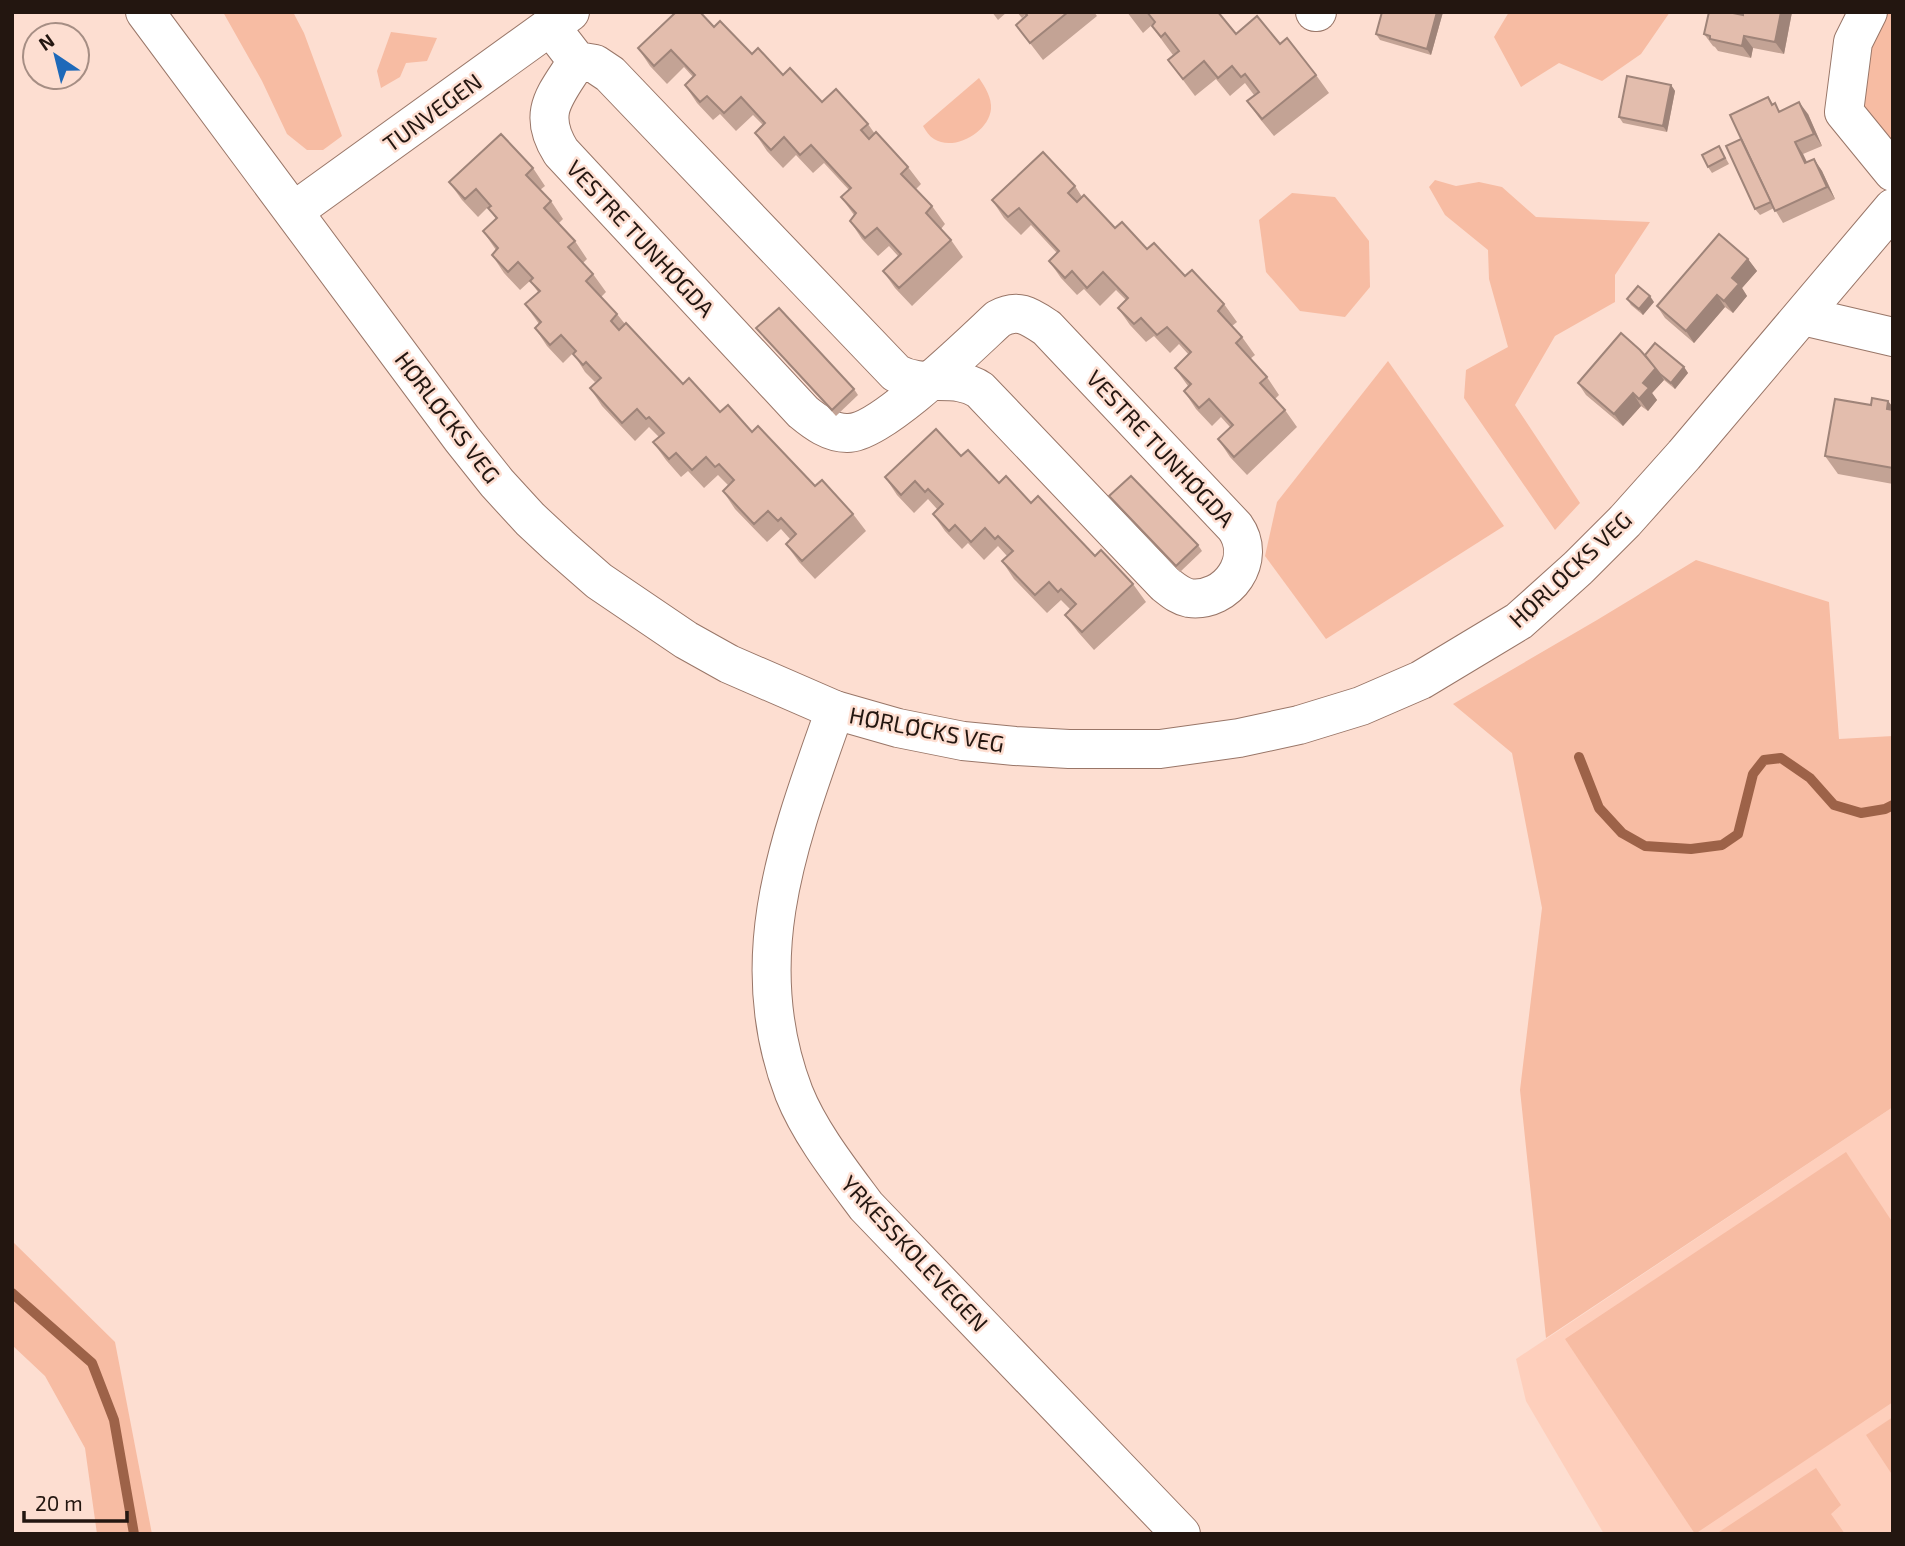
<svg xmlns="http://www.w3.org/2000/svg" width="1905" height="1546" font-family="'Exo 2',sans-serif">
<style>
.built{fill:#fecfbc}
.green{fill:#f7bca3}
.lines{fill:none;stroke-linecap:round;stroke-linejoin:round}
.stream{stroke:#9d6248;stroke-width:10}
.minor-casing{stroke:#997668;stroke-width:40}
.minor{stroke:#fff;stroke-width:38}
.wall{fill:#c3a395}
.shaded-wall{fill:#9f8479}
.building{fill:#e3bdad;stroke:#9f8479;stroke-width:2}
.labels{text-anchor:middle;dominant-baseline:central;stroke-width:5;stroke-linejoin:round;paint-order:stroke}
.street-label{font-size:23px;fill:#231610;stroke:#fdded1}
</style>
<rect width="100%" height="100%" fill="#fdded1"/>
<polygon class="built" points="1893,1107 1893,1534 1604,1534 1526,1401 1516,1359"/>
<g class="green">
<polygon points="223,12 293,12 304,33 342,136 323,150 307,150 287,134 262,81"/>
<polygon points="1509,12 1670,12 1641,54 1602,81 1559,63 1521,87 1494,37"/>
<path d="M 1888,12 L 1893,12 L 1893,154 L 1856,105 C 1861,75 1860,31 1888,12 Z"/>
<polygon points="391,32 437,38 427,61 406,63 400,77 381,88 377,71"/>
<path d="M 979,78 C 985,87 992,98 991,109 C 989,132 954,152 934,139 C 929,136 926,131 923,126 Z"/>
<polygon points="1435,180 1456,186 1479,182 1502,187 1536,217 1650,222 1615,275 1615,302 1555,336 1515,405 1580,503 1555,530 1464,398 1466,370 1508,347 1489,279 1488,250 1445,215 1429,187"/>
<polygon points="1292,193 1335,197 1369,241 1370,287 1345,317 1300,311 1266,272 1259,220"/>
<polygon points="1388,361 1504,526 1326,639 1265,556 1277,502"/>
<polygon points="1696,560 1829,602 1839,739 1893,736 1893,1107 1546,1338 1520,1090 1542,908 1512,753 1453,704 1597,620"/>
<polygon points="1846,1152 1893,1223 1893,1402 1695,1534 1565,1339"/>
<polygon points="12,1241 115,1342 152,1534 97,1534 85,1448 45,1376 12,1345"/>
<polygon points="1893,1417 1893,1476 1866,1435"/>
<polygon points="1816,1468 1841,1505 1831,1514 1845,1534 1716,1534"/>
</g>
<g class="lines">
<g class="stream">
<polyline points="1579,757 1599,808 1622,833 1645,846 1691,849 1722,845 1738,834 1753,774 1764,760 1781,758 1810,778 1834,805 1861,813 1885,809 1893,805"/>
<polyline points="12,1293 92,1363 114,1420 134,1534"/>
</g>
<g class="minor-casing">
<g id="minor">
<polyline points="145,12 462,439 497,483 530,519 559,546 599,581 686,640 729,664 835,710 898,728 963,741 1015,746 1069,749 1160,749 1239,738 1299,725 1361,706 1421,680 1519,621 1578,568 1625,521 1684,455 1893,208"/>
<polyline points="1315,12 1317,12"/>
<polyline points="1868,12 1853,42 1844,112 1893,172"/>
<path d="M 550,26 L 577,61 L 595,64 L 610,74 L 896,373 C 924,389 955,373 980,390 L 1165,584 C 1173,590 1179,596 1189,598 C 1228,603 1258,559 1235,527 L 1047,328 C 1029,316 1018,308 998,319 C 971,344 880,434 847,433 C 830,433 815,422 803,412 L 561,152 C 536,112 556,95 577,61"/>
<polyline points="294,211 570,12"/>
<polyline points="1803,316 1893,337"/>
<path d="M 835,710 C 790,838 742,958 794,1093 C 810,1133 840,1171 866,1206 L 1181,1534"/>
</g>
</g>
<use href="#minor" class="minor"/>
</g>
<g class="wall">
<polygon points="992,12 1007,12 998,20"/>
<polygon points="1017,12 1094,12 1097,16 1043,60 1016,25 1026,16 1025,15 1022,18"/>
<polygon points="1127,12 1218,12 1236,34 1280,44 1316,75 1329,93 1274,136 1260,119 1247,101 1258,92 1254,95 1245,83 1230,96 1216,79 1195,96 1168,60 1178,52 1173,55 1164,43 1152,26 1154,23 1143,33"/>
<polygon points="1443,12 1431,55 1380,40 1376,34"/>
<polygon points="1735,12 1792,12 1784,54 1753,48 1751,58 1718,51 1715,47 1713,46 1704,34 1736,14"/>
<polygon points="714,27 752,54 783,75 822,102 868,124 875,134 908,167 921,184 916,189 932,206 945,224 941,229 951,240 963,257 912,306 895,288 883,271 898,256 889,246 878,256 862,239 850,221 854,215 841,197 849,190 824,163 813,173 796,155 783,168 767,151 755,133 763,125 753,115 736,131 720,114 713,120 697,103 685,85 693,77 684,67 667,84 650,66 638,48"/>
<polygon points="1671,85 1675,91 1667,132 1623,123 1619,117"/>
<polygon points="1768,97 1773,104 1780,111 1808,114 1822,146 1803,154 1807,162 1814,159 1822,171 1835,199 1783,223 1774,208 1760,215 1755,209 1741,139"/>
<polygon points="1719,146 1729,164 1712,173 1708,167"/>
<polygon points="533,168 545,186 540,190 551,201 563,219 559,223 575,241 587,259 583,263 593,274 606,292 601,297 617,314 625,324 683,384 720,412 752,432 815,486 853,514 866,531 815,579 799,562 786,544 794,536 790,539 781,529 767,542 735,509 723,491 732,482 731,482 728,485 718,475 704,488 688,471 681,477 666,460 653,442 659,437 649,427 635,441 602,406 590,388 598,380 595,382 585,372 573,353 563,363 547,346 535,328 539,324 525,304 538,292 530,281 531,280 520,290 504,273 492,255 496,250 483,231 496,219 488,207 478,217 462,200 449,182"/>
<polygon points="1075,186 1082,197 1115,228 1147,249 1224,304 1237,322 1232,326 1242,337 1255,355 1250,359 1267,377 1279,395 1275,399 1285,410 1297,427 1247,475 1230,457 1218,439 1230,427 1221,417 1212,426 1196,409 1184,391 1188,386 1175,368 1189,355 1179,344 1170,353 1154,336 1146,342 1130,325 1118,308 1126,300 1116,290 1100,306 1084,289 1077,295 1061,278 1049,261 1057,253 1031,225 1021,235 1004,218 992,200"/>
<polygon points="1748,259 1757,271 1742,288 1747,296 1733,313 1725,307 1694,343 1665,318 1657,306"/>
<polygon points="1627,299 1654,302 1643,315 1631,305"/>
<polygon points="756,328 854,389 858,395 836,416 761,334"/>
<polygon points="1645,355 1684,367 1688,373 1675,389 1664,380 1652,393 1657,400 1648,411 1641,406 1623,426 1586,395 1578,383"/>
<polygon points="1871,405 1893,407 1893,484 1838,474 1825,456"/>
<polygon points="961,456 999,483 1031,503 1095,556 1133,584 1146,602 1094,650 1078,632 1065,615 1070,609 1061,600 1047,613 1014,579 1002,561 1007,556 998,546 984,560 968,543 962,549 945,531 933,514 937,509 928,499 914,513 897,495 885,477"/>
<polygon points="1109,496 1198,545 1202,551 1180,572 1114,502"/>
</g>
<g class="shaded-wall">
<polygon points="1437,12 1443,12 1431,55 1427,49"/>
<polygon points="1781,12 1792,12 1784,54 1775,42"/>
<polygon points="1744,36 1753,48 1751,58 1742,46"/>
<polygon points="1671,85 1675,91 1667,132 1663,126"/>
<polygon points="1799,102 1808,114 1822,146 1814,134"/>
<polygon points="1795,142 1803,154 1813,175 1805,163"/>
<polygon points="1814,159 1822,171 1835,199 1827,187"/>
<polygon points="1748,259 1757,271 1742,288 1747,296 1733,313 1724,301 1732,278"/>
<polygon points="1717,295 1725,307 1694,343 1686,331"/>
<polygon points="1650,296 1654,302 1643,315 1639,309"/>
<polygon points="1684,367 1688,373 1675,389 1671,383"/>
<polygon points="1656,368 1664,380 1652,393 1657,400 1648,411 1639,399 1643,383"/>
<polygon points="1633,393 1641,406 1623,426 1614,414"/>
<polygon points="1888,401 1893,407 1893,417 1887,409"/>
</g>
<g class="building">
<polygon points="676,12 700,12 714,27 720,21 752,54 758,48 783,75 790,68 822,102 836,89 868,124 861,130 869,139 876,132 908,167 901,174 932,206 926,213 951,240 899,288 883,271 901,254 877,228 865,238 850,221 856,213 841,197 851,188 811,145 800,155 784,137 771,150 755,133 765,123 741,97 724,113 707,96 700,102 685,85 695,75 671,50 654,66 638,48"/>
<polygon points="1025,12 1068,12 1030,43 1016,25 1027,15"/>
<polygon points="1147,12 1218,12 1236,34 1257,16 1280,44 1287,38 1316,75 1262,119 1247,101 1259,92 1245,74 1241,77 1232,66 1218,78 1204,61 1183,79 1168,60 1179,51 1165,33 1161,37 1152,26 1155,22"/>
<polygon points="1382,12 1437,12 1427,49 1376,34"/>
<polygon points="1709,12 1728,12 1743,15 1743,14 1735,12 1781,12 1775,42 1744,36 1742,46 1710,39 1710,36 1704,34"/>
<polygon points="1627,76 1671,85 1663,126 1619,117"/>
<polygon points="1768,97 1772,105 1775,103 1779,112 1799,102 1814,134 1795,142 1805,163 1814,159 1827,187 1775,211 1730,115"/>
<polygon points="501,134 533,168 526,175 551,201 544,208 575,241 568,247 593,274 586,281 617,314 611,321 619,330 626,323 683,384 689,378 720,412 728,405 752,432 758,426 815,486 822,480 853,514 802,561 786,544 796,534 781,518 778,521 768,511 754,524 723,491 734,480 719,464 715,467 706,457 692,470 676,453 669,459 653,442 664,433 649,417 646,419 637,409 622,423 590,388 601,378 586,362 583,365 573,354 576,351 561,335 550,345 535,328 541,322 525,304 540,291 530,281 533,278 518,262 508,272 492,255 498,248 483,231 497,218 488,208 491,206 476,189 465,199 449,182"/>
<polygon points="1741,139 1771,202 1755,209 1726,146"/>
<polygon points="1719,146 1725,158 1708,167 1702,155"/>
<polygon points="1043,152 1075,186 1068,193 1077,202 1084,195 1115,228 1122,222 1147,249 1154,243 1185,276 1192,270 1224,304 1218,311 1242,337 1236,343 1267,377 1260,383 1285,410 1234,457 1218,439 1233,425 1209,399 1199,408 1184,391 1191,384 1175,368 1191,352 1167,327 1157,335 1141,318 1134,324 1118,308 1128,298 1103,272 1087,288 1072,271 1065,278 1049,261 1059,251 1019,208 1008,217 992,200"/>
<polygon points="1719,234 1748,259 1732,278 1739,284 1724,301 1717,295 1686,331 1657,306"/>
<polygon points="1638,286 1650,296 1639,309 1627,299"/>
<polygon points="779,308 854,389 832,410 756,328"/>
<polygon points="1621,333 1640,350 1656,368 1643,383 1649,388 1639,399 1633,393 1614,414 1578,383"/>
<polygon points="1655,343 1684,367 1671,383 1660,374 1645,355"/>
<polygon points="1872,398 1888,401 1887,409 1893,410 1893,468 1825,456 1835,399 1871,405"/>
<polygon points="936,429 961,456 968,450 999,483 1006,476 1031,503 1038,496 1095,556 1101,550 1133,584 1082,632 1065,615 1076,604 1061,589 1058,592 1049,582 1035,595 1002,561 1013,551 998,536 995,539 985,528 971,542 955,525 949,531 933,514 943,504 928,489 925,492 915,481 901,495 885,477"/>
<polygon points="1131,476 1198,545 1176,566 1109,496"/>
</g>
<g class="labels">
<g class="street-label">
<text transform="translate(432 112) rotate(-36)">TUNVEGEN</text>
<text transform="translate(641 238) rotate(47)">VESTRE TUNHØGDA</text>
<text transform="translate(448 417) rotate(53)">HØRLØCKS VEG</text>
<text transform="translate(1161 448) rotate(47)">VESTRE TUNHØGDA</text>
<text transform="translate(1570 569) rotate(-43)">HØRLØCKS VEG</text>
<text transform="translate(927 729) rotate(11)">HØRLØCKS VEG</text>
<text transform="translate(915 1253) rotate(47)">YRKESSKOLEVEGEN</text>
</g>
</g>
<rect width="1905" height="1546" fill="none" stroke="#231610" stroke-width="28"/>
<g transform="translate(56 56) rotate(325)"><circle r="33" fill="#fdded1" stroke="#a68e84" stroke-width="2"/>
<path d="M0-5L12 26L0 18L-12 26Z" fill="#1e69b9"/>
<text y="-10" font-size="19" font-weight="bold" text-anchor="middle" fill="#231610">N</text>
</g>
<path d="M24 1511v10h103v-10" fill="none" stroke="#231610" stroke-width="3.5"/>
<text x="35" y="1511" font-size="21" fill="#231610" stroke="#fdded1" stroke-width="5" paint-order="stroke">20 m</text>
</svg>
